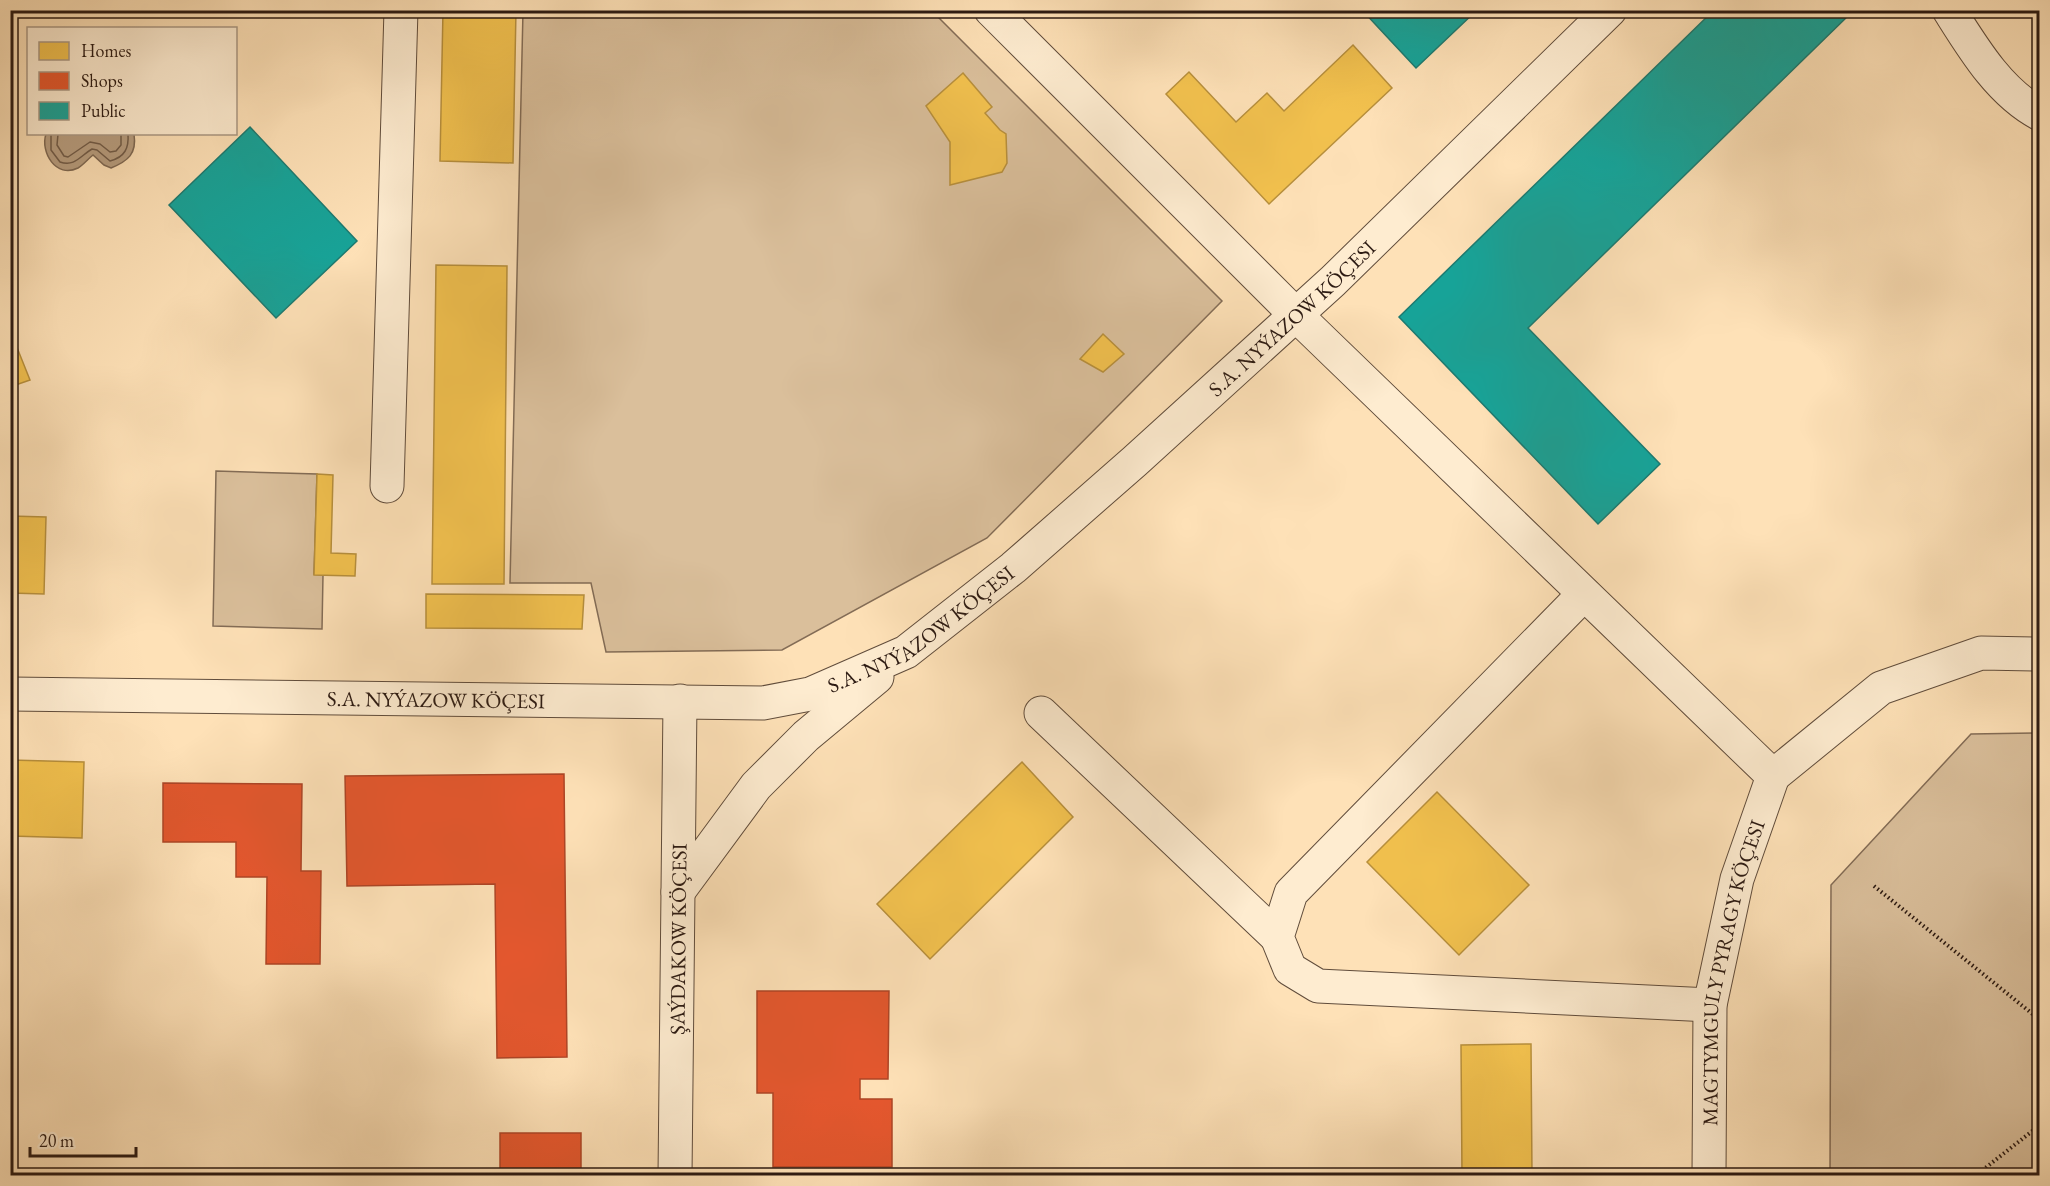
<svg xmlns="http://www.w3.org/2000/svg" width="2050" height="1186" font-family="'EB Garamond',serif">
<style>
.green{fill:#dabf9b;stroke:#836c56;stroke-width:1.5}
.water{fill:#b79d7f;stroke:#7f6953;stroke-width:1.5}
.homes{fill:#f2c14e;stroke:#b78f3c;stroke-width:1.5}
.shops{fill:#e4572e;stroke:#ad4526;stroke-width:1.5}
.public{fill:#17a398;stroke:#1d7a70;stroke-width:1.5}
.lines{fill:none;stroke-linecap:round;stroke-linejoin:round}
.shore{stroke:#725c48;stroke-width:1.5}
.minor-casing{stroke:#604c3b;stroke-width:35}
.path{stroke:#2c1a12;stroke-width:4;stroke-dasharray:1.5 3;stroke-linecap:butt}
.minor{stroke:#feecd0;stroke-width:33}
.labels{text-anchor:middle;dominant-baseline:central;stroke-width:6;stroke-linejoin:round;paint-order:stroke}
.street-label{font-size:21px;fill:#2c1a12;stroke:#feecd0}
</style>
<rect width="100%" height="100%" fill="#fee1b7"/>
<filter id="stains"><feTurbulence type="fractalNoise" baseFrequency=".00333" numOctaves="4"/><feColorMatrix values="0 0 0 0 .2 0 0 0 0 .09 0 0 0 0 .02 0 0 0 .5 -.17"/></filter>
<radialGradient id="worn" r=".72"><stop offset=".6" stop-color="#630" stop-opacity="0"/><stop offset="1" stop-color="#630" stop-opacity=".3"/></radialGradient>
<g class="green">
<polygon points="523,11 932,11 1222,301 987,538 782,650 606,652 591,583 510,583"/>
<polygon points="216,471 317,474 314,574 323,575 322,629 213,626"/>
<polygon points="2039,733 2039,1175 1830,1175 1831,885 1971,734"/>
</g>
<path class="water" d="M 46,134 L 134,134 C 137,154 128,161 111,168 L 104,165 L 93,155 C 88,159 83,165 78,168 C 56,179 40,152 46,134 Z"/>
<g class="homes">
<polygon points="443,10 516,10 513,163 440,161"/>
<polygon points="1353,45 1392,88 1269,204 1166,94 1189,72 1236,122 1267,93 1284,111"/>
<polygon points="963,73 992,107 985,113 1000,130 1006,134 1007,163 1002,172 950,185 950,142 926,106"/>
<polygon points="436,265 507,266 504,584 432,584"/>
<polygon points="10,330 30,380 10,387"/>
<polygon points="1103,334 1124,354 1103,372 1080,359"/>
<polygon points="317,474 333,475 331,553 356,554 355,576 314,575"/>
<polygon points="10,516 46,517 44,594 10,593"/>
<polygon points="426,594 584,595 582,629 426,628"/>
<polygon points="10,760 84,762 82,838 10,836"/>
<polygon points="1022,762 1073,817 930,959 877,904"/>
<polygon points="1437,792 1529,885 1459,955 1367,862"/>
<polygon points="1531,1044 1532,1176 1462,1176 1461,1045"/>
</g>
<g class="shops">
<polygon points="564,774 567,1057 497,1058 495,884 347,886 345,776"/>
<polygon points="163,783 302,784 301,871 321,871 320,964 266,964 267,877 236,877 236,842 163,842"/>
<polygon points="757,991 889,991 888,1079 860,1079 860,1099 892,1099 892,1167 773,1167 773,1093 757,1093"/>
<rect x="500" y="1133" width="81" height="43"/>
</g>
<g class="public">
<polygon points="1362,10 1477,10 1416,68"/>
<polygon points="1714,10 1845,10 1849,15 1528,328 1660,464 1598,524 1399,317"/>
<polygon points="250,127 357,241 276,318 169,205"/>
</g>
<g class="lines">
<g class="shore">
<path d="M 51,134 L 51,150 L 60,162 C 75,167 80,156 92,149 L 97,150 L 110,161 C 125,157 129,148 128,134"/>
<polyline points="58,134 57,145 64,156 68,157 90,142 100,144 110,152 116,151 121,145 121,134"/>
</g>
<g class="minor-casing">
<g id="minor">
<polyline points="991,10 1296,315 1773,776"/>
<path d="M 1949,10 C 1973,48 1999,92 2040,114"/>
<polyline points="387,486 401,10"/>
<polyline points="1584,594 1291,893 1277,937 1290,969 1318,986 1710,1005"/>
<path id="s1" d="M 10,694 L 763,703 L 810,694 L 906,652 L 1013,568 L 1135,461 L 1333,281 L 1610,10"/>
<polyline points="1041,713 1277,937"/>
<polyline points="1773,776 1881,688 1981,653 2040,654"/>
<polyline points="678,892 756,786 806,736 877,677"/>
<path id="s2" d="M 675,1176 L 680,701"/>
<path id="s3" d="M 1709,1176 L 1710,1005 L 1737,879 L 1773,776"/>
</g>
</g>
<g class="path">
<polyline points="1874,886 2040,1020"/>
<polyline points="1975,1176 2040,1125"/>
</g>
<use href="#minor" class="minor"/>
</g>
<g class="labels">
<g class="street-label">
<text stroke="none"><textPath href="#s1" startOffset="1416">S.A. NYÝAZOW KÖÇESI</textPath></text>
<text stroke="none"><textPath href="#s1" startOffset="930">S.A. NYÝAZOW KÖÇESI</textPath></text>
<text stroke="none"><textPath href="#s1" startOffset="426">S.A. NYÝAZOW KÖÇESI</textPath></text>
<text stroke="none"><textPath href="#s2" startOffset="237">ŞAÝDAKOW KÖÇESI</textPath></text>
<text stroke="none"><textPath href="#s3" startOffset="206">MAGTYMGULY PYRAGY KÖÇESI</textPath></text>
</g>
</g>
<rect width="2050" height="1186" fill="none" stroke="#fee1b7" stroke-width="36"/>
<rect x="12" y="12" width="2026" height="1162" fill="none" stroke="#2c1a12" stroke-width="3"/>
<rect x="18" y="18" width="2014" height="1150" fill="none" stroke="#2c1a12" stroke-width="1.5"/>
<rect x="27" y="27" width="210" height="108" fill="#feecd0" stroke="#aa9884" stroke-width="1.5"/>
<rect x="39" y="42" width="30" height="18" fill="#f2c14e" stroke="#aa9884" stroke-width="1.5"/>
<text x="81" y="57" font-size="18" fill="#2c1a12">Homes</text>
<rect x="39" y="72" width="30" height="18" fill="#e4572e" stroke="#aa9884" stroke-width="1.5"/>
<text x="81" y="87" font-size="18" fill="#2c1a12">Shops</text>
<rect x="39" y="102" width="30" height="18" fill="#17a398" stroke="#aa9884" stroke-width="1.5"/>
<text x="81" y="117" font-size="18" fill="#2c1a12">Public</text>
<path d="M30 1147v9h106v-9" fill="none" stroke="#2c1a12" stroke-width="3"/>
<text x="39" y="1147" font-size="18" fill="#2c1a12" stroke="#feecd0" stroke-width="4.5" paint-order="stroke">20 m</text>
<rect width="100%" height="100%" filter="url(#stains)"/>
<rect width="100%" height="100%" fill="url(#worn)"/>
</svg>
